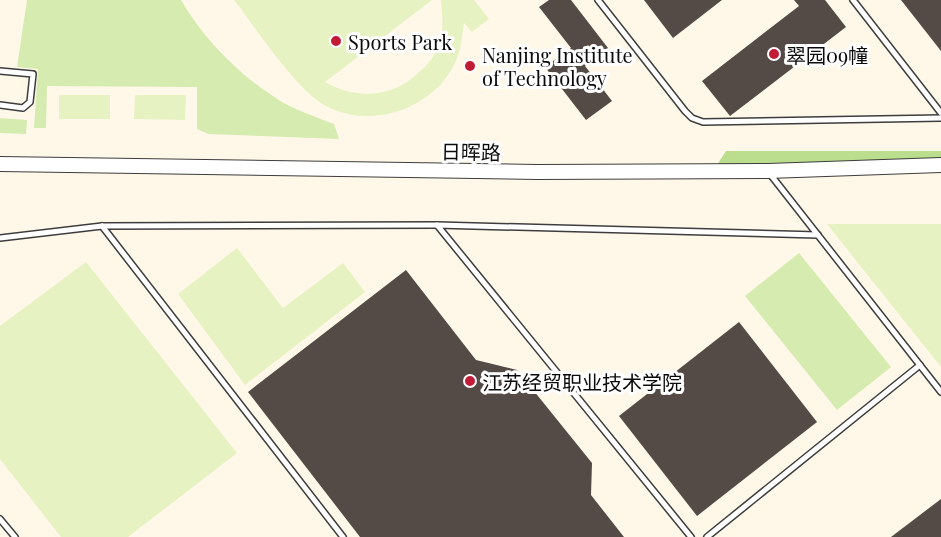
<svg xmlns="http://www.w3.org/2000/svg" width="941" height="537" font-family="'Playfair Display','Noto Sans SC',serif">
<style>
.green{fill:#d5ebb0}
.forest{fill:#badd8e}
.pitch{fill:#e7f2c2}
.building{fill:#544a46}
.lines{fill:none;stroke-linecap:round;stroke-linejoin:round}
.service-casing{stroke:#3d3d3d;stroke-width:8}
.tertiary-casing{stroke:#3d3d3d;stroke-width:16}
.service{stroke:#fff;stroke-width:5}
.tertiary{stroke:#fff;stroke-width:14}
.poi-dot{fill:#c11b36;stroke:#fff;stroke-width:2}
.labels{text-anchor:middle;dominant-baseline:central;stroke-width:6;stroke-linejoin:round;paint-order:stroke}
.poi-label{font-size:20px;fill:#0a0a0a;stroke:#fff;text-anchor:start}
.street-label{font-size:20px;fill:#0a0a0a;stroke:#fff}
</style>
<rect width="100%" height="100%" fill="#fff8e8"/>
<g class="green">
<path d="M 27,0 L 181,0 C 205,41 241,77 282,102 C 298,111 316,117 334,124 L 339,139 L 208,134 L 197,129 L 197,87 L 47,86 L 46,128 L 34,128 L 38,69 L 17,67 Z"/>
<polygon points="0,118 27,120 26,134 0,133"/>
<polygon points="799,253 891,367 837,410 745,296"/>
</g>
<polygon class="forest" points="726,151 941,151 941,165 713,171"/>
<g class="pitch">
<path d="M 234,0 L 432,0 L 325,82 C 356,100 393,98 419,72 C 428,65 437,53 440,42 C 444,28 442,14 441,0 L 474,0 L 489,19 L 472,32 L 464,23 C 462,36 461,51 455,63 C 433,109 372,130 326,106 C 296,90 256,28 234,0 Z"/>
<rect x="59" y="95" width="51" height="24"/>
<polygon points="135,95 186,95 185,120 134,119"/>
<polygon points="827,224 941,224 941,367"/>
<polygon points="237,248 283,308 343,263 365,292 245,385 178,294"/>
<polygon points="86,262 237,453 128,537 61,537 0,459 0,326"/>
</g>
<g class="building">
<polygon points="549,0 571,0 608,48 585,66 612,101 586,120 545,67 571,48 539,7"/>
<polygon points="644,0 722,0 673,38"/>
<polygon points="794,0 825,0 846,27 730,116 702,81 799,6"/>
<polygon points="901,0 941,0 941,51"/>
<polygon points="406,270 476,360 517,370 592,463 591,495 624,537 360,537 248,392"/>
<polygon points="739,322 817,422 697,516 619,416"/>
<polygon points="941,499 941,537 891,537"/>
</g>
<g class="lines">
<g class="service-casing">
<g id="service">
<polyline points="598,0 685,111 692,118 703,122 941,118"/>
<polyline points="853,0 941,113"/>
<polyline points="0,71 33,74 30,102 23,108 0,105"/>
<polyline points="770,174 941,392"/>
<polyline points="102,226 343,537"/>
<polyline points="0,238 102,226 437,225"/>
<polyline points="0,519 15,537"/>
<polyline points="691,537 437,225 818,235"/>
<polyline points="707,537 920,365"/>
</g>
</g>
<g class="tertiary-casing">
<polyline id="tertiary" points="0,164 537,172 768,171 941,165"/>
</g>
<use href="#service" class="service"/>
<use href="#tertiary" class="tertiary"/>
</g>
<g class="poi-dot">
<circle cx="336" cy="41" r="6"/>
<circle cx="774" cy="54" r="6"/>
<circle cx="470" cy="66" r="6"/>
<circle cx="470" cy="381" r="6"/>
</g>
<g class="labels">
<g class="poi-label">
<text x="348" y="41">Sports Park</text>
<text x="482" y="54">Nanjing Institute<tspan x="482" dy="23">of Technology</tspan></text>
<text x="786" y="54">翠园09幢</text>
<text x="482" y="381">江苏经贸职业技术学院</text>
</g>
<g class="street-label">
<text transform="translate(471 151) rotate(1)">日晖路</text>
</g>
</g>
</svg>
